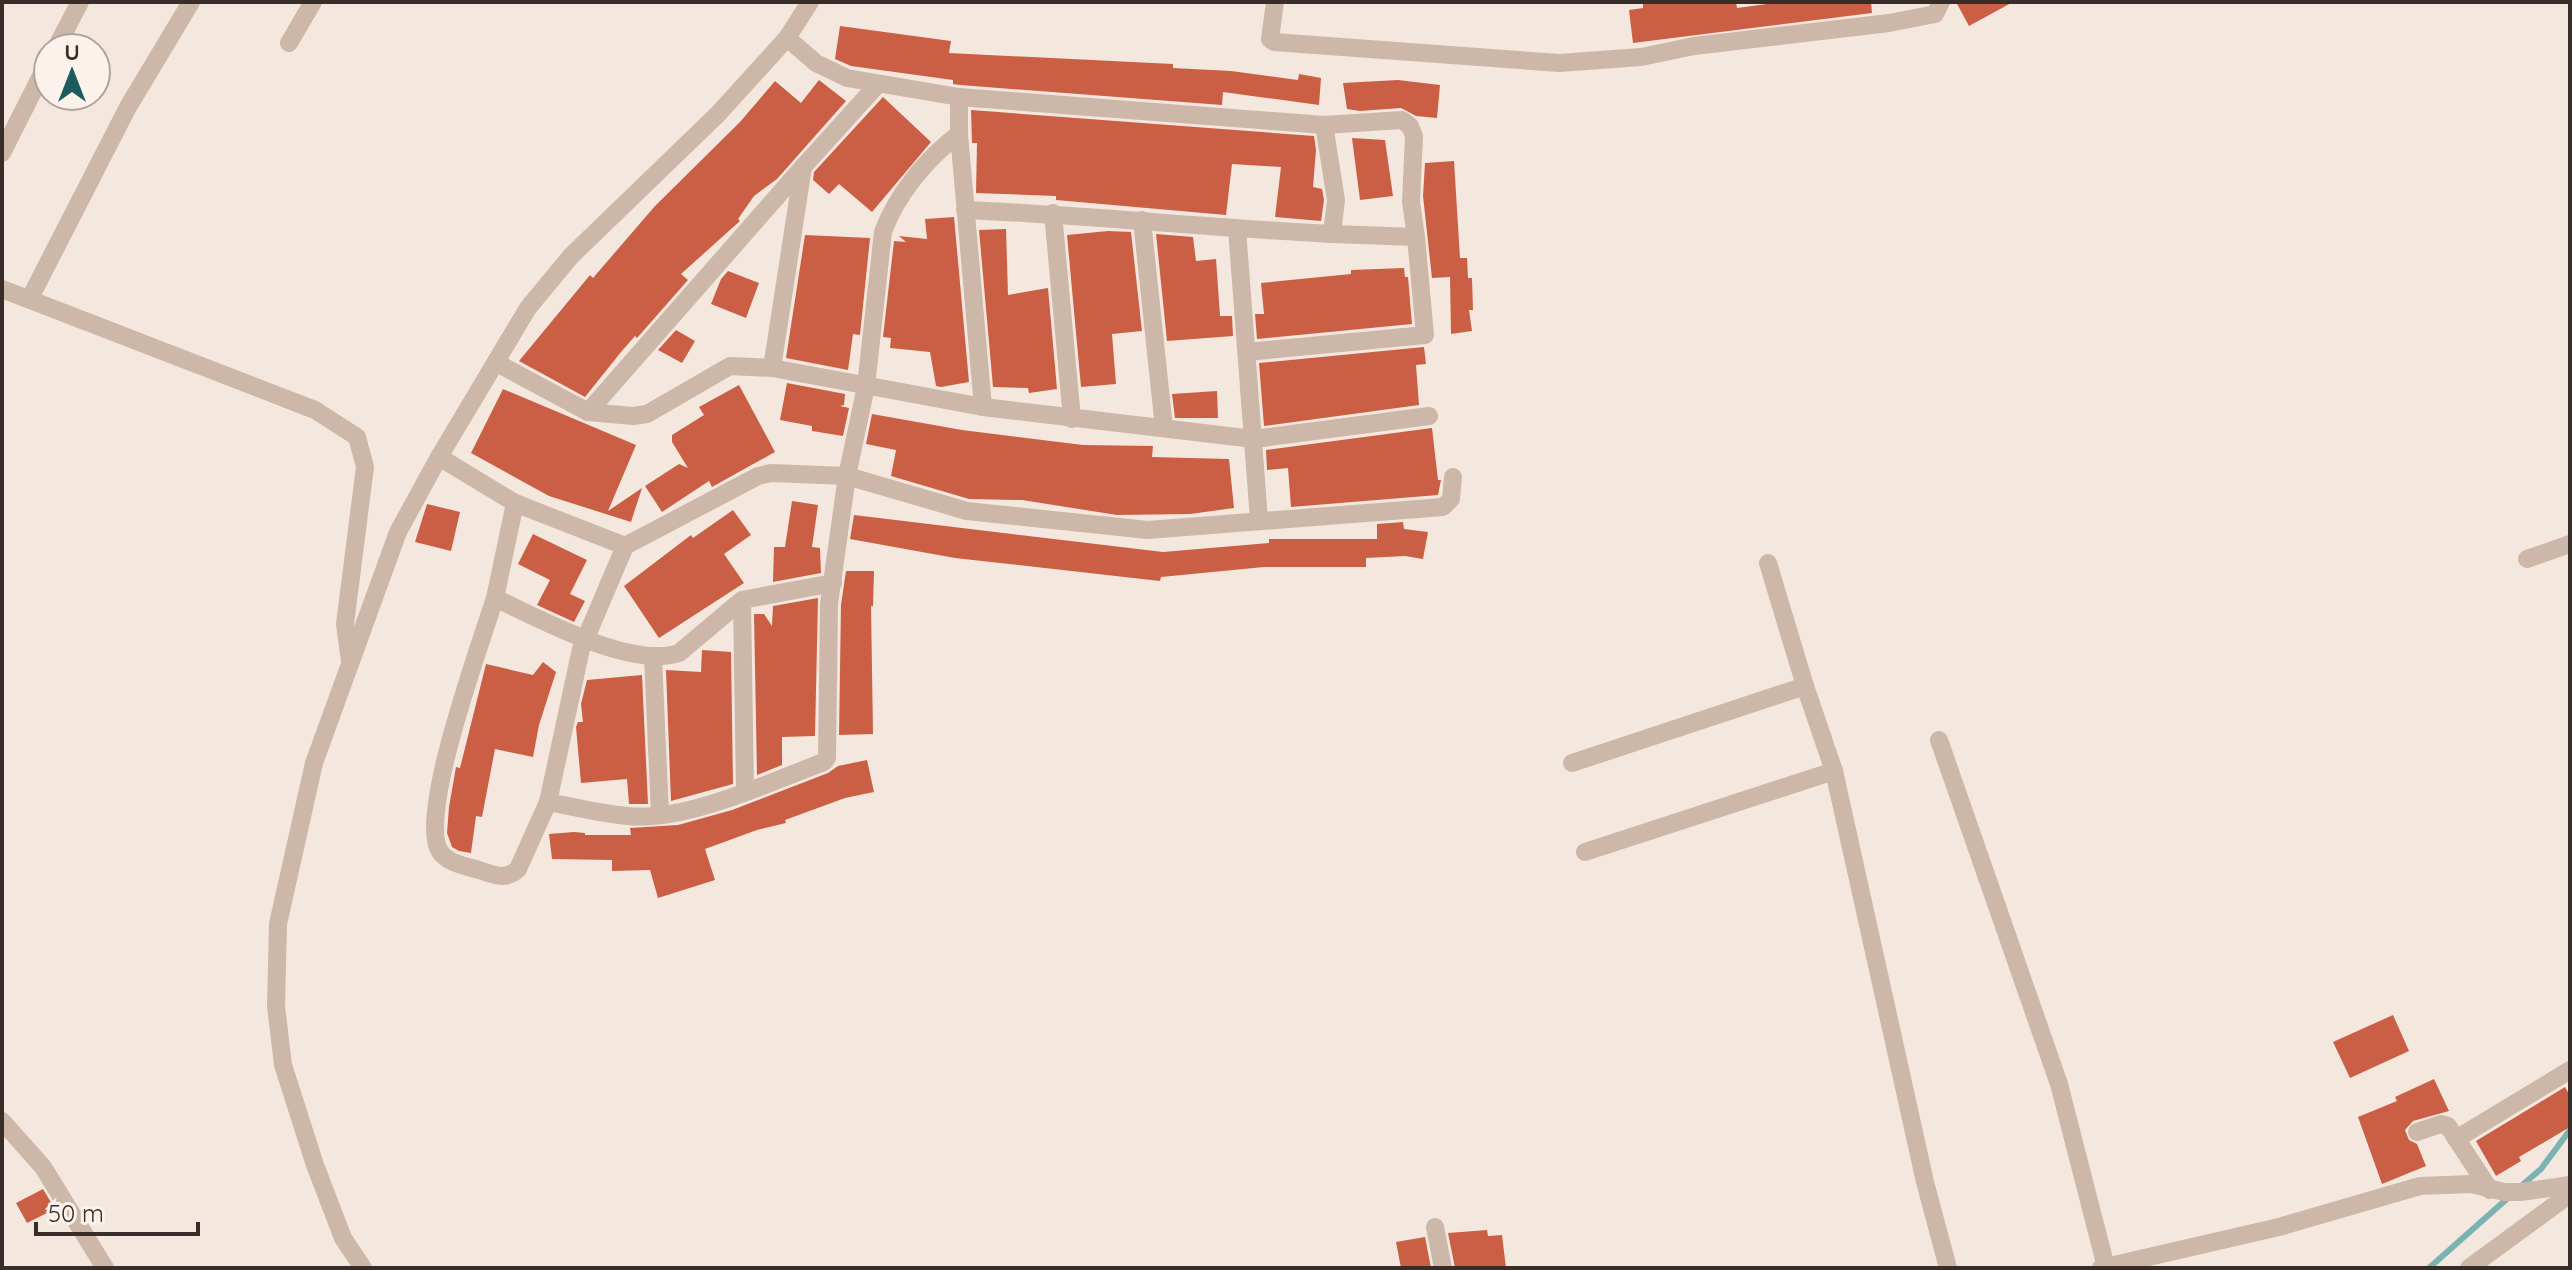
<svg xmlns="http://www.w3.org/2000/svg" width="2572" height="1270" font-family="Quicksand,sans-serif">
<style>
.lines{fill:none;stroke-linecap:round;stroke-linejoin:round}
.stream{stroke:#7bb2b2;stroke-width:6}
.building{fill:#cb5f45}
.street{stroke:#cdb7a9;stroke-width:18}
</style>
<rect width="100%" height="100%" fill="#f4e8de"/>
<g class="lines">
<g class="stream">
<polyline points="2520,1187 2541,1169 2570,1130"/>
<polyline points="2429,1268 2509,1197"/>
</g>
</g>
<g class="building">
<polygon points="1643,2 1736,2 1737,8 1782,2 1871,2 1872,13 1633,43 1629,10 1643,8"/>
<polygon points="1956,2 2013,2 1969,26"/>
<polygon points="840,26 951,41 949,53 1173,64 1173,68 1231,71 1298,80 1299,74 1321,78 1319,105 1223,92 1222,105 960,85 953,84 953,80 851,66 835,59"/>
<polygon points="819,80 846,101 777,179 754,196 738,219 740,221 681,274 688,280 637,338 635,336 621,352 585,397 519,361 590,275 593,278 655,206 740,122 775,81 801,103"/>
<polygon points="1398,80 1440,85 1437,118 1416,116 1401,108 1360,111 1347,109 1343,83"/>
<polygon points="883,97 931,142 872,212 839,184 829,194 813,180 814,172"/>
<polygon points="971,110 1314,136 1316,150 1313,187 1322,189 1324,200 1321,221 1275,217 1281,167 1232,164 1226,215 1056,200 1056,196 976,193 977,143 972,143"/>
<polygon points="1352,138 1385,140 1393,196 1360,200"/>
<polygon points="1454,161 1460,258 1467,258 1468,278 1472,278 1473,310 1469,310 1472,331 1451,334 1450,277 1432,278 1423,196 1425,163"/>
<polygon points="954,217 969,382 941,387 936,386 930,352 890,348 891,338 883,337 894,241 906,242 899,236 927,239 925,219"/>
<polygon points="1006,229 1008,295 1048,288 1057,389 1029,393 1028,388 993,387 979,230"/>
<polygon points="1108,231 1131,232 1142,331 1112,334 1116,384 1081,387 1067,235"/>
<polygon points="1156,234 1193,237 1196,261 1216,259 1220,316 1232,316 1233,336 1167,341"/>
<polygon points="805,235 870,238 860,335 853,334 848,370 786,358"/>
<polygon points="1404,268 1405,277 1408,277 1412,324 1257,339 1255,314 1264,314 1261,283 1351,274 1351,270"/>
<polygon points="728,271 759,283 746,318 711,304 721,279"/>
<polygon points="676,330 695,341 682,363 658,350"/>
<polygon points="1424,347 1426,364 1416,365 1419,405 1264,426 1259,363"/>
<polygon points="787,383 845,394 844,405 840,406 849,408 843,436 812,431 812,426 780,420"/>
<polygon points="739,385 775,452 712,487 709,481 662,512 645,486 679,464 688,468 672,442 672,435 704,415 699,407"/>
<polygon points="503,389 636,445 608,511 642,488 631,522 549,496 471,453"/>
<polygon points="1217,391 1218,418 1175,418 1172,394"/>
<polygon points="872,414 962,430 1083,445 1153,446 1152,457 1229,459 1234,508 1190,514 1117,515 1022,500 969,499 891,476 896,450 866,444"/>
<polygon points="1432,428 1438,480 1441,480 1438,495 1291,507 1288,468 1267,470 1266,450"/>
<polygon points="792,501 818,505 812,547 820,548 821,573 773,582 774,547 785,547"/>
<polygon points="427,504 460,512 451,551 415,542"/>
<polygon points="733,510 751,535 724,554 744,583 659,638 624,586 691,535 693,538"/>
<polygon points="854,515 1163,552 1269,543 1269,539 1377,539 1377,524 1403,522 1404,529 1428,532 1423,559 1405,556 1366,558 1366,567 1264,567 1161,577 1160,581 955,558 850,539"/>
<polygon points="533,534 587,560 570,594 585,601 574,622 537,605 550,580 518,564"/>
<polygon points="846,571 874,571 873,606 871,606 873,734 839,735 841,605"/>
<polygon points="818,598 815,736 782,737 782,765 757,775 754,614 764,614 772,626 773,606"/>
<polygon points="702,650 731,652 733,784 671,801 666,670 701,672"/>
<polygon points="543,662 556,672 539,725 533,757 495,749 482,817 476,816 471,853 459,851 452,847 447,833 449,807 456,767 460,768 486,664 533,675"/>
<polygon points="642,675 648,804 629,804 627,779 581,783 576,727 578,722 583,722 581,704 587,680"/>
<polygon points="867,760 874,792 845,798 785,820 786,823 757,830 705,849 715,880 658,898 650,870 612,871 612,860 552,859 549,834 574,832 585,833 585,835 631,835 630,828 678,825 732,810 828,773 838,766"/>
<polygon points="2393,1015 2409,1051 2350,1078 2333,1042"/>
<polygon points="2434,1079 2449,1111 2413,1121 2405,1130 2409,1140 2417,1144 2426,1166 2382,1184 2358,1117 2397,1101 2395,1097"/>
<polygon points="2565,1087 2570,1096 2570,1127 2519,1157 2521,1161 2496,1176 2476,1141"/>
<polygon points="43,1189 55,1209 27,1223 16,1203"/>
<polygon points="1487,1230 1488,1236 1502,1235 1506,1268 1455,1268 1448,1233"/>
<polygon points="1425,1237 1431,1268 1401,1268 1396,1242"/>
</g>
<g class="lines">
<g class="street">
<polyline points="1275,2 1270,39 1274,42 1559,63 1641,57 1694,46 1889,23 1935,14 1941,2"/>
<polyline points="787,38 816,63 847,78 959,97 1324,125 1402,120 1410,126 1414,136 1411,202 1416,237"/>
<polyline points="289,43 313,2"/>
<polyline points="56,48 80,2"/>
<polyline points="959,97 959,134 983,407"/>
<polyline points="2,153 48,62"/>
<path d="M 965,210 C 1088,215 1210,228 1332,234 L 1336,200 L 1324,125"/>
<polyline points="1053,213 1072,419"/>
<polyline points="1142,220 1164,428"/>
<polyline points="1237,229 1259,520"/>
<polyline points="2,289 315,410 357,437 365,467 345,624 350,661"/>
<polyline points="30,298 128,107 191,2"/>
<polyline points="1247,352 1425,335 1416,237 1332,234"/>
<polyline points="497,363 588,412 633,416 647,414 730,366 772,368 983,407 1254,439 1429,416"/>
<polyline points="772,368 803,167 878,84"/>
<polyline points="588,412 803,167"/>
<polyline points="439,457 515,503"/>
<polyline points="2527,559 2570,544"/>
<polyline points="1768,563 1805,686"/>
<path d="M 833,583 L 742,600 L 679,653 C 631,669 540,619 495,598 C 482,640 415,821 441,853 C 450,864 466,866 479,870 C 494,875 506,881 518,869 L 548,802 L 581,649 L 585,640 L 625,546 L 758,476 L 771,473 L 847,476 L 967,511 L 1148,530 L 1443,507 L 1451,499 L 1453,477"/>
<polyline points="495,598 515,503 625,546"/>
<polyline points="742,600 745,791"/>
<polyline points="653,657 660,815"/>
<polyline points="1939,740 2059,1084 2106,1267"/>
<polyline points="1572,763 1805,686 1834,771 1925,1182 1948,1268"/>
<path d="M 548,802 C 575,807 601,814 628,816 C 686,822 770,782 824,762 L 827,758 L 829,604 L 847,476 L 866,386 L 883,232 C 897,194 927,158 959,134"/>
<polyline points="1585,852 1834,771"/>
<polyline points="2,1121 43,1167 105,1268"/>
<polyline points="2417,1132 2441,1124 2448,1126 2490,1190"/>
<polyline points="2456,1139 2570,1070"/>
<polyline points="1435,1227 1443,1268"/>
<polyline points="363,1268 343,1238 315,1165 283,1065 276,1006 278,924 314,763 398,532 439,457 528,308 571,256 718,114 787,38 810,2"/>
<polyline points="2101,1268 2279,1227 2420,1186 2471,1184 2504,1192 2521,1192 2570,1185"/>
<polyline points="2469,1268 2570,1194"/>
</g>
</g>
<rect width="2572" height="1270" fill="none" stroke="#392d29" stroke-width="8"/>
<g transform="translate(72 72)"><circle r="38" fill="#fbf3eb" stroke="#ada49d" stroke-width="2"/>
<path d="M0-6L14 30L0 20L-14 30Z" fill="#1c5c5d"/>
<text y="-12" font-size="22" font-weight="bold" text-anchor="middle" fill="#392d29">U</text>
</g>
<path d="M36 1222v12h162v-12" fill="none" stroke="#392d29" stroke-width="4"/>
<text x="48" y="1222" font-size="24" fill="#392d29" stroke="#fbf3eb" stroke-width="6" paint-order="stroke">50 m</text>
</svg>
